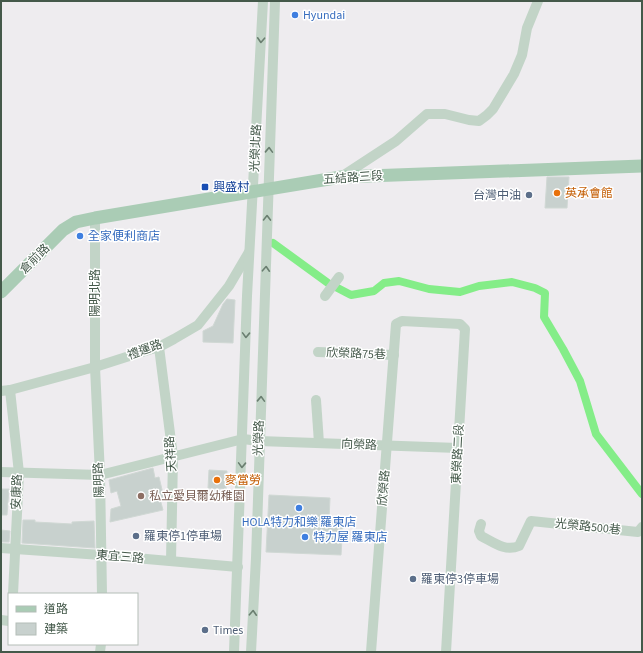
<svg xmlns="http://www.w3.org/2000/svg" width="643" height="653" font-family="'Source Sans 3','Noto Sans TC',sans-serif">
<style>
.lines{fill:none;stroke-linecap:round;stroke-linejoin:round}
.canal{stroke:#84ed88;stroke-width:8}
.building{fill:#c8d1ce;stroke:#d0d8d4}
.minor{stroke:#c2d4c7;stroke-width:10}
.major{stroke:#aaccb5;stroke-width:13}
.oneway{stroke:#6a7e70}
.shop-dot{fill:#3f7fe0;stroke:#fff;stroke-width:1.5}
.transit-dot{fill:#1a4fb4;stroke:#fff;stroke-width:1.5}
.food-dot{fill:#e8710a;stroke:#fff;stroke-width:1.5}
.service-dot{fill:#5c6f8a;stroke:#fff;stroke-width:1.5}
.education-dot{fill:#8d6e63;stroke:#fff;stroke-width:1.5}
.labels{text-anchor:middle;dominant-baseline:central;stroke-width:3;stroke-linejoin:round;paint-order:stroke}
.shop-label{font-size:12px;fill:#366cbe;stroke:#fff;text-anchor:start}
.street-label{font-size:12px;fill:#44594a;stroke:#fff}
.transit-label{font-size:12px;fill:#164399;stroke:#fff;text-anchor:start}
.food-label{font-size:12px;fill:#c56008;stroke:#fff;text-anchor:start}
.service-label{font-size:12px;fill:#4e5e75;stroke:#fff;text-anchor:start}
.education-label{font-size:12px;fill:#785e54;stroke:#fff;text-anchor:start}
</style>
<rect width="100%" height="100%" fill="#eeecef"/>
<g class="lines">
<polyline class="canal" points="273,243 328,283 351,295 374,291 384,283 399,281 429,289 460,292 479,286 512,282 535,288 545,293 544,317 563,349 580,381 596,434 642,494"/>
</g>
<g class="building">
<polygon points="547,177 569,177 567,208 545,208"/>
<polygon points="227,299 235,300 233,343 203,342 203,331 213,326 223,304"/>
<polygon points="153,468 155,478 159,477 164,498 160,499 163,510 110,522 111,509 121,506 117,491 111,493 109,480"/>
<polygon points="209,470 227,471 226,489 208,488"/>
<polygon points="1,489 9,489 7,515 1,515"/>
<polygon points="269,495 330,498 329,521 343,522 341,555 266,552"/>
<polygon points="23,520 35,520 35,522 72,524 72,522 94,521 95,548 22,543"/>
<polygon points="1,530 10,531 9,542 1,542"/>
</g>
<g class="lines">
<g class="minor">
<polyline points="341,177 396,141 427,114 445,114 469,120 479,121 487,115 493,109 514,74 522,55 527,28 538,1"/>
<polyline points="95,218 95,367 100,475 102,594"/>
<polyline points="325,296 339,277"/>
<polyline points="159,347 173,457 171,561"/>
<polyline points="318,352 394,355"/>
<polyline points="10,390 19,473 13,594"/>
<polyline points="1,391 10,390 95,367 145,351 159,347 174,339 198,325 229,286 249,252"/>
<polyline points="316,400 319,443"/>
<polyline points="1,472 100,475 243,439 259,441 458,448"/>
<path d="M 481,524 L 479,531 L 481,536 C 493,542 505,552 519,546 L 531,521 L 638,532 L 642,527"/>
<polyline points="1,548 101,555 238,567"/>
<polyline points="1,620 9,621"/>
<polyline points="100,652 101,644"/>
<polyline points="234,652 247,296 263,1"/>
<polyline points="251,652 256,558 275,1"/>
<polyline points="371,652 396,324 402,321 460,324 465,329 446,652"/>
</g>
<polyline class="major" points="1,292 63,230 76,222 95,218 341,177 642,166"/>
</g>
<defs><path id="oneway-chevron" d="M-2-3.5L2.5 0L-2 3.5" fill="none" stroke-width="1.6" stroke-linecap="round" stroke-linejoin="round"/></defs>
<g class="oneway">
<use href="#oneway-chevron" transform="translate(261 40) rotate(93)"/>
<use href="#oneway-chevron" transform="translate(269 150) rotate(-88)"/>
<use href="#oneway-chevron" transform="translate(267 218) rotate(-89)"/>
<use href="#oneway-chevron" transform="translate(266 269) rotate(-87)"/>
<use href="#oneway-chevron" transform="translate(246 335) rotate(92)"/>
<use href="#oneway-chevron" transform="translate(261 399) rotate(-88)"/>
<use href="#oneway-chevron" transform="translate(242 465) rotate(92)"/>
<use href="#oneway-chevron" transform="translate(253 613) rotate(-87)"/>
</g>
<g class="shop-dot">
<circle cx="295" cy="15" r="4"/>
<circle cx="80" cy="236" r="4"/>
<circle cx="299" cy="508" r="4"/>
<circle cx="305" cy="537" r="4"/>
</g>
<rect class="transit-dot" x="201" y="183" width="8" height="8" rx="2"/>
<g class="food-dot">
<circle cx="557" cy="193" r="4"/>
<circle cx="217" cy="480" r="4"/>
</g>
<g class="service-dot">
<circle cx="529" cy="195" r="4"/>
<circle cx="136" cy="536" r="4"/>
<circle cx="413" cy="579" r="4"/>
<circle cx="205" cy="630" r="4"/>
</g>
<circle class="education-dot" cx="141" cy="496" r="4"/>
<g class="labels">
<g class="shop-label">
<text x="303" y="15">Hyundai</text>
<text x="88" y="236">全家便利商店</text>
<text x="299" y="522" text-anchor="middle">HOLA特力和樂 羅東店</text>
<text x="313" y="537">特力屋 羅東店</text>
</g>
<g class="street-label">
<text transform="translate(256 148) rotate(-87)">光榮北路</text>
<text transform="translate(353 178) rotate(-4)">五結路三段</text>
<text transform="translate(35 259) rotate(-45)">倉前路</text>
<text transform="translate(95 293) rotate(-90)">陽明北路</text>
<text transform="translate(145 350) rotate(-20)">禮運路</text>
<text transform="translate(356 354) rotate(2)">欣榮路75巷</text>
<text transform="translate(259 438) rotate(-88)">光榮路</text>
<text transform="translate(359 445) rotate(2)">向榮路</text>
<text transform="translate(171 454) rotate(-94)">天祥路</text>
<text transform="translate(458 454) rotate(-87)">東榮路二段</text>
<text transform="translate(99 480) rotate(-92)">陽明路</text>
<text transform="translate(384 488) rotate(-85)">欣榮路</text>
<text transform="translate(17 492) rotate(-88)">安康路</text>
<text transform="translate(588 527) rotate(6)">光榮路500巷</text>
<text transform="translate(120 557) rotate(5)">東宜三路</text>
</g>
<g class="transit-label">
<text x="213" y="187">興盛村</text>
</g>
<g class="food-label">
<text x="565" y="193">英承會館</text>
<text x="225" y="480">麥當勞</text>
</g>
<g class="service-label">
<text x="521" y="195" text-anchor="end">台灣中油</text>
<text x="144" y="536">羅東停1停車場</text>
<text x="421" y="579">羅東停3停車場</text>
<text x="213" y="630">Times</text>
</g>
<g class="education-label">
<text x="149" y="496">私立愛貝爾幼稚園</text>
</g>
</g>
<rect width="643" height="653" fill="none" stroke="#44594a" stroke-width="4"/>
<rect x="8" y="593" width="130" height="52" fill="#ffffff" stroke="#b4bdb7"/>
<rect x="16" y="606" width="20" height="6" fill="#aaccb5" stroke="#b4bdb7"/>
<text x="44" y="613" font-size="12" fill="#44594a">道路</text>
<rect x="16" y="623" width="20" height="12" fill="#c8d1ce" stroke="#b4bdb7"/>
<text x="44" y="633" font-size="12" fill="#44594a">建築</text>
</svg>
